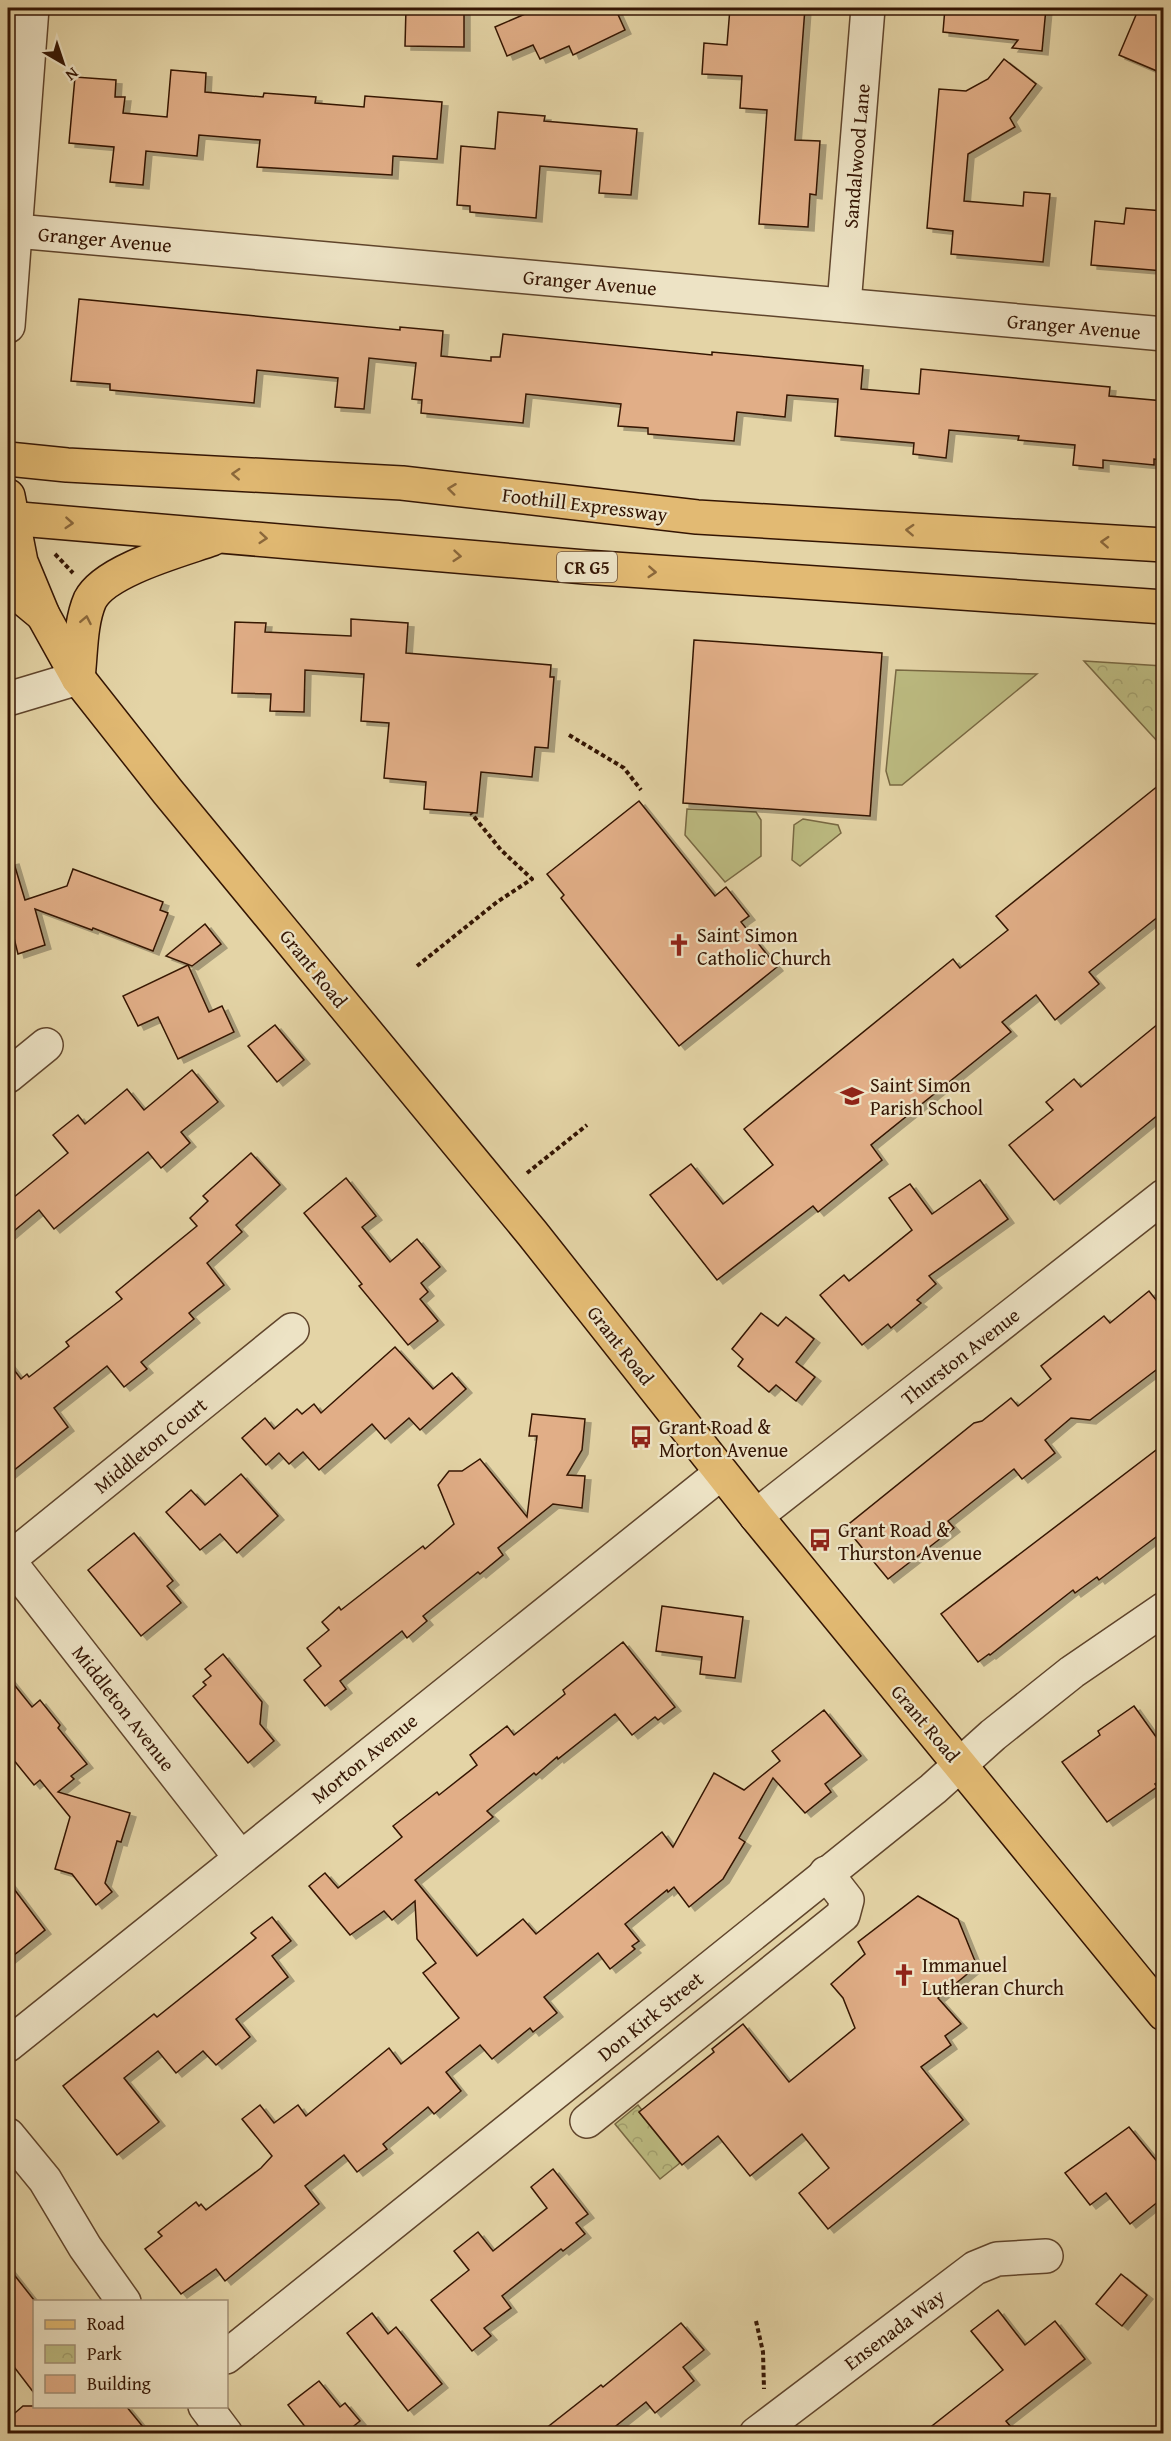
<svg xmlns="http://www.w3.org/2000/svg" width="1171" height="2441" font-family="'Gentium Book Plus',serif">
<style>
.green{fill:#bcbb81;stroke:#786842;stroke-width:1.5}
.park{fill:url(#park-crowns);stroke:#786842;stroke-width:1.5}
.building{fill:#e1ae87;stroke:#341503;stroke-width:1.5;filter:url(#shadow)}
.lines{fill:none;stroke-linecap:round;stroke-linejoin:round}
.minor-casing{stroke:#60452c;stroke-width:36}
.major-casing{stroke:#341503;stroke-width:36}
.highway-casing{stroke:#341503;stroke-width:36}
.path{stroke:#341503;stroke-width:4;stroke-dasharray:4.5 3;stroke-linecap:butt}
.minor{stroke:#ede3c5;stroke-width:33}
.major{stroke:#e2ba73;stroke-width:33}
.highway{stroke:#e2ba73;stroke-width:33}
.oneway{stroke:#8b683b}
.labels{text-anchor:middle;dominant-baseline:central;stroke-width:4.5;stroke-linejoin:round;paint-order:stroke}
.shield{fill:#ede3c5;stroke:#6c533d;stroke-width:1.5}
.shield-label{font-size:18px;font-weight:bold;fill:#341503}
.street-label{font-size:20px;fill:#341503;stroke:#ede3c5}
.poi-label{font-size:20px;fill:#341503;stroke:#ede3c5;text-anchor:start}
</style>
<defs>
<pattern id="park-crowns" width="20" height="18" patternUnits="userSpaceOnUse" patternTransform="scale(1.5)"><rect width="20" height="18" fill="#bcbb81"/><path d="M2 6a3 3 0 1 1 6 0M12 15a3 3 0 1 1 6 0" fill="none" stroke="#a2a06e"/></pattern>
<filter id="shadow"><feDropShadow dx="6" dy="4" stdDeviation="0" flood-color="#0004"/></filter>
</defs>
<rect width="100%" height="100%" fill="#e4d4a6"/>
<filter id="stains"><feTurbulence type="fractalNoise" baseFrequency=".00333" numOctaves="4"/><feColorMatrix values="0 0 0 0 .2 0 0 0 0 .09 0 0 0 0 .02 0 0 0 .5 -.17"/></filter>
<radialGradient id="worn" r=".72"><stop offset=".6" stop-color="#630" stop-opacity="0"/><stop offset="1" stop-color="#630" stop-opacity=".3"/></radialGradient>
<g class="green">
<polygon points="896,670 1037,674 902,785 890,785 886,771"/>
<polygon points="687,809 756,812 761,820 761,856 725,882 685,835"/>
<polygon points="803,819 838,825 841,833 800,866 792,860 794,825"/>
</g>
<g class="park">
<polygon points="1084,661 1163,666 1163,748 1158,742"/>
<polygon points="638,2105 642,2110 639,2112 680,2163 660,2179 615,2124"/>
</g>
<g class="building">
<polygon points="406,8 464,8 464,47 405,46"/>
<polygon points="539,8 615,8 625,30 573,55 569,46 540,59 533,45 507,56 495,27"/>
<polygon points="730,8 805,8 795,140 820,141 816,195 810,194 808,227 759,224 767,110 740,108 742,76 702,74 704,43 727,45"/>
<polygon points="945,8 1046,8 1042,51 1012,48 1018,40 943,32"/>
<polygon points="1139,8 1164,8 1164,74 1119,55"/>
<polygon points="1004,59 1036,84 1010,118 1015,127 968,154 964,201 1023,206 1024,192 1050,194 1043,262 951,254 953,231 927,228 939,89 966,91 988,79"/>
<polygon points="171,70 206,73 205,92 263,97 264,93 316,97 315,103 364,107 365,96 442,102 437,159 393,156 392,175 257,167 260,140 199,135 197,156 146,151 143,185 110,182 114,147 69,143 75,77 116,80 115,97 125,97 123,113 167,117"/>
<polygon points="498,112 545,116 544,121 637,129 631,195 599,193 601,171 540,166 536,218 470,212 470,206 457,205 461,146 495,149"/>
<polygon points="1126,208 1164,211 1164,271 1091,265 1095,221 1124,224"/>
<polygon points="79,299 400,330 400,327 443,331 441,356 491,361 491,357 500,357 503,334 712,355 712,352 863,366 861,389 919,394 921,369 1110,387 1109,396 1164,401 1164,460 1154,459 1154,465 1103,460 1103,468 1073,465 1075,445 1018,440 1019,436 949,430 946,458 913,454 914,443 835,436 838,399 787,395 785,417 737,412 734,441 648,434 648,428 618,426 621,404 526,394 523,423 421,413 422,400 412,399 416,363 369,358 364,409 335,407 338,378 257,370 254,403 110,390 110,384 71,381"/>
<polygon points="351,619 408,623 406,653 551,665 550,677 554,677 548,748 535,747 532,777 481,772 477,813 424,809 426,782 384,778 389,723 361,721 364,674 305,670 304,712 270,711 271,694 232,693 235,622 266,623 265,632 351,636"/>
<polygon points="694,640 882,653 870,816 683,803"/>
<polygon points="1164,781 1164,912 1089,972 1099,984 1055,1020 1036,995 1002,1022 1011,1032 871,1145 882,1160 818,1212 813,1206 717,1280 650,1195 691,1164 723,1204 773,1165 744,1129 953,959 960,968 1008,930 996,916"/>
<polygon points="639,801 715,896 726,887 749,916 741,922 777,967 679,1046 561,898 564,895 547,874"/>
<polygon points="13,860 25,900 67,886 73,869 163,902 160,910 168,913 153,951 93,928 92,930 35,909 45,945 18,954 14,938 8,940 8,861"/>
<polygon points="205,924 221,944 192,966 166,956"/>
<polygon points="188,965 209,1012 222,1006 234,1032 178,1059 158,1017 138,1026 123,996"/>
<polygon points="1164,1019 1164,1110 1054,1200 1009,1145 1053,1110 1046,1102 1074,1079 1081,1087"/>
<polygon points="275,1025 304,1060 277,1082 248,1046"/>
<polygon points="192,1070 218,1102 181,1132 190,1143 161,1168 148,1152 54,1229 39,1210 8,1236 8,1202 68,1153 53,1135 78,1115 85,1124 127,1089 144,1110"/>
<polygon points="251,1153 280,1185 236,1225 242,1232 207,1263 224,1285 189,1313 194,1319 141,1362 147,1369 124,1387 107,1366 54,1408 68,1427 8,1475 8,1362 21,1379 27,1374 29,1377 69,1346 66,1342 122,1299 116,1292 197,1226 190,1218 208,1201 203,1196"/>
<polygon points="346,1178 376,1216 362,1227 390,1262 417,1239 440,1267 421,1283 428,1292 420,1299 438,1321 408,1345 359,1286 362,1284 304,1213"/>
<polygon points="980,1180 1008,1219 929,1276 936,1284 917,1300 921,1303 891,1328 888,1324 862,1345 820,1295 844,1275 849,1281 912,1230 889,1198 910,1184 932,1214"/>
<polygon points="1149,1291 1164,1310 1164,1364 1090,1420 1071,1418 1045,1440 1055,1453 1022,1479 1014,1469 948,1521 954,1528 888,1579 845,1527 974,1423 982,1421 1011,1398 1018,1406 1051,1379 1041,1366 1104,1316 1110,1323"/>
<polygon points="761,1313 778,1326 786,1317 814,1339 796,1362 815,1377 796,1401 776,1385 769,1392 738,1366 743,1359 732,1349"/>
<polygon points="395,1347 433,1389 452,1373 466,1389 420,1430 409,1418 385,1439 372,1424 319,1470 303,1452 289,1464 279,1453 266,1465 242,1438 265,1418 274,1429 297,1409 302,1414 314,1404 321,1413"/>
<polygon points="532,1414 585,1419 582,1450 567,1475 585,1476 582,1508 553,1504 498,1548 503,1555 480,1574 478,1572 423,1616 427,1621 407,1638 402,1631 340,1681 346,1689 325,1706 304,1680 321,1666 307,1648 329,1630 322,1622 339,1607 341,1610 423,1546 425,1549 454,1524 438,1485 449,1471 462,1471 480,1459 527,1517 537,1436 529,1436"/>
<polygon points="1164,1444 1164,1531 1099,1580 1097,1577 1075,1593 1073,1590 990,1655 989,1654 978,1662 941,1614"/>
<polygon points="241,1474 278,1516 237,1553 220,1534 200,1550 166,1512 191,1490 205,1505"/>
<polygon points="134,1533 173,1581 167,1586 181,1603 141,1636 88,1570"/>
<polygon points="662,1606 743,1617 735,1678 700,1674 702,1657 656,1651"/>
<polygon points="623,1642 675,1707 658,1720 655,1717 632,1735 615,1714 558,1759 557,1757 536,1775 534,1773 487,1811 493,1817 415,1880 477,1956 523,1919 536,1934 662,1832 673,1847 714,1773 744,1790 780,1761 772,1751 824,1710 861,1756 825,1784 831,1792 805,1813 773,1778 739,1838 745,1842 723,1879 689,1907 674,1887 668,1892 667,1890 625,1924 639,1941 632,1946 635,1949 610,1969 598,1953 544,1997 557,2013 533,2032 530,2028 492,2059 480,2045 446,2072 461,2091 434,2114 428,2107 383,2144 387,2149 357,2172 344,2155 305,2186 319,2204 225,2281 216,2269 181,2294 145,2249 162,2236 158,2232 196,2202 199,2206 201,2204 206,2210 261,2168 272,2156 242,2119 260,2105 274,2123 298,2105 306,2116 389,2048 401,2064 459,2018 423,1973 436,1963 417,1939 415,1901 392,1920 384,1911 350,1935 309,1886 325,1873 338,1888 402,1837 393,1826 437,1792 439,1795 477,1765 470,1755 507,1726 514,1735 565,1694 563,1690"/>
<polygon points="223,1654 262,1702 260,1724 274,1741 248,1763 193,1696 206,1685 203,1682 211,1676 205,1669"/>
<polygon points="8,1677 32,1707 40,1700 60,1725 58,1728 87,1764 71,1776 74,1779 58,1792 130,1813 121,1842 117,1841 105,1883 112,1892 96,1905 72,1874 55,1869 70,1817 40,1780 34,1785 8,1753"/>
<polygon points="1134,1706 1164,1748 1164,1778 1155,1784 1157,1787 1107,1822 1062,1762 1100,1735 1098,1731"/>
<polygon points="8,1881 45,1930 8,1960"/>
<polygon points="918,1896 958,1919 977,1966 938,1998 961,2024 945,2036 951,2045 921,2067 963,2120 828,2229 799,2193 829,2168 802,2134 750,2176 718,2136 682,2165 639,2112 714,2052 712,2049 743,2024 789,2082 855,2028 843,1998 831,1984 865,1954 858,1942"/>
<polygon points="272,1917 291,1941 272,1956 288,1977 236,2019 250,2037 216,2065 203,2051 176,2073 158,2051 124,2078 159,2122 117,2155 63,2086 154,2014 157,2017 256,1938 251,1933"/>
<polygon points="1129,2127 1164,2170 1164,2197 1130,2224 1106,2193 1090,2205 1065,2173"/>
<polygon points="553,2169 588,2214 576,2223 585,2234 563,2251 561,2249 502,2296 511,2308 484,2328 491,2336 472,2351 431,2300 469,2270 454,2251 478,2232 493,2251 547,2208 531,2187"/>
<polygon points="8,2267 34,2300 34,2393 8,2359"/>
<polygon points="1121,2274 1147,2295 1122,2326 1096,2304"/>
<polygon points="998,2310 1025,2345 1055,2321 1085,2359 1006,2421 1016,2433 923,2433 1003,2370 971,2331"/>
<polygon points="372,2313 388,2334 396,2327 442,2384 408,2411 347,2333"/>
<polygon points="681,2323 704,2350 683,2367 694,2381 655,2413 646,2402 607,2433 540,2433 601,2385 603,2387"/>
<polygon points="319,2381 340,2407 345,2403 360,2421 345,2433 310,2433 288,2405"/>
<polygon points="23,2406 126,2406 148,2433 20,2433 8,2419"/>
</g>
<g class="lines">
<g class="minor-casing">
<g id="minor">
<polyline points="16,231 1164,334"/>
<polyline points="844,305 868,8"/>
<polyline points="8,326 32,8"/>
<polyline points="8,699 78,678"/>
<polyline points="8,1076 46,1045"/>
<polyline points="756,1516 1164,1196"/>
<polyline points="240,1857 8,1560 292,1330"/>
<polyline points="8,2045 721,1473"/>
<polyline points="587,2121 843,1915 847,1900 826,1873"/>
<polyline points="8,2135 45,2180 85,2247 124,2302"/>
<polyline points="226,2357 933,1789 993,1735 1072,1672 1164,1609"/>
<polyline points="205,2406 226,2434"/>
<polyline points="756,2434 975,2268 997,2259 1046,2256"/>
</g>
</g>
<g class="major-casing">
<polyline id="major" points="8,496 21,562 43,615 78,678 168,792 532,1233 756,1516 1164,2014"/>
</g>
<g class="highway-casing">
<g id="highway">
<polyline points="8,459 67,465 402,483 697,517 1164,545"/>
<polyline points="8,518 585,567 1164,607"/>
<polyline points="8,586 43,615"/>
<path d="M 78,678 C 81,653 80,623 90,600 C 105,570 181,550 212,539"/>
</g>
</g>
<g class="path">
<polyline points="55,554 73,573"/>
<polyline points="569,735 624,768 641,790"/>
<polyline points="417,966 497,902 532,879 501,850 471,813"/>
<polyline points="527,1173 587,1125"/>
<polyline points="756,2321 763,2352 764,2389"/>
</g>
<use href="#minor" class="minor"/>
<use href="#major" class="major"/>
<use href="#highway" class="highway"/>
</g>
<defs><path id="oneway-chevron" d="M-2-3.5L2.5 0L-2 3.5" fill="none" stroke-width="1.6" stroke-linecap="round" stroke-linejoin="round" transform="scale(1.5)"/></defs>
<g class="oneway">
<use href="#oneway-chevron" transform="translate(236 474) rotate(-177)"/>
<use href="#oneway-chevron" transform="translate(452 489) rotate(-173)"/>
<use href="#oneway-chevron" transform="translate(69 523) rotate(4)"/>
<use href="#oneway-chevron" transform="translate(910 530) rotate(-177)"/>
<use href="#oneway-chevron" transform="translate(263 538) rotate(5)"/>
<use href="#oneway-chevron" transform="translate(1105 542) rotate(-177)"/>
<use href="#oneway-chevron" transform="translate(457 556) rotate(5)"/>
<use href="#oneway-chevron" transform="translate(652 572) rotate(4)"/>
<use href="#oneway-chevron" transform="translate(86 620) rotate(-79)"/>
</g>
<defs>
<g id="church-bare" transform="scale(1.8)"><path d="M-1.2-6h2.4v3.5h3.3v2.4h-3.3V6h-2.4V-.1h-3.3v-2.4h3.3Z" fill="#8f2418" stroke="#ede3c5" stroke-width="2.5" paint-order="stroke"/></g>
<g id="school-bare" transform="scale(1.8)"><path d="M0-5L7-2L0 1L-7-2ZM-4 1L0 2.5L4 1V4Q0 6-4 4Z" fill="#8f2418" stroke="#ede3c5" stroke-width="2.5" paint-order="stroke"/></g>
<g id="bus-bare" transform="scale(1.8)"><path d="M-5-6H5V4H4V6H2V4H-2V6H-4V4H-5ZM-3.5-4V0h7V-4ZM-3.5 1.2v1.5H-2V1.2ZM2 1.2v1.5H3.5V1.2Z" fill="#8f2418" stroke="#ede3c5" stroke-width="2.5" paint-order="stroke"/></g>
</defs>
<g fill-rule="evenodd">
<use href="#church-bare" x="679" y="945"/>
<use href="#school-bare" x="852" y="1096"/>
<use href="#bus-bare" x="641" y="1437"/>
<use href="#bus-bare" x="820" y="1540"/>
<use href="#church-bare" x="904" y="1975"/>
</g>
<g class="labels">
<rect class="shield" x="557" y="552" width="60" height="30" rx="4.5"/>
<g class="shield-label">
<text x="587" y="567">CR G5</text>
</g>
<g class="street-label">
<text transform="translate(856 156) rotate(-85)">Sandalwood Lane</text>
<text transform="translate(105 239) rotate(5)">Granger Avenue</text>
<text transform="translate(590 282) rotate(5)">Granger Avenue</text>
<text transform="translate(1074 326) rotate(5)">Granger Avenue</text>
<text transform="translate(585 504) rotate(7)">Foothill Expressway</text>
<text transform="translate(314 968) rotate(51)">Grant Road</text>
<text transform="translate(621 1345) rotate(52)">Grant Road</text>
<text transform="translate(960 1356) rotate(-38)">Thurston Avenue</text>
<text transform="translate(150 1445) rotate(-39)">Middleton Court</text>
<text transform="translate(124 1708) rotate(52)">Middleton Avenue</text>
<text transform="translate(926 1723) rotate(50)">Grant Road</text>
<text transform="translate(364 1758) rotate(-39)">Morton Avenue</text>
<text transform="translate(650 2016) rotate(-39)">Don Kirk Street</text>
<text transform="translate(894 2329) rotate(-37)">Ensenada Way</text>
</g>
<g class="poi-label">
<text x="697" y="934">Saint Simon<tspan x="697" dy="23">Catholic Church</tspan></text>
<text x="870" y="1084">Saint Simon<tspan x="870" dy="23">Parish School</tspan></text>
<text x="659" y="1426">Grant Road &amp;<tspan x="659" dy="23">Morton Avenue</tspan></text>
<text x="838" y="1529">Grant Road &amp;<tspan x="838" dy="23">Thurston Avenue</tspan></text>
<text x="922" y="1964">Immanuel<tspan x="922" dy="23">Lutheran Church</tspan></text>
</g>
</g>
<rect width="1171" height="2441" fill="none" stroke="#e4d4a6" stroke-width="30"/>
<rect x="9" y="9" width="1153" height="2423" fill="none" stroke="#341503" stroke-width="3"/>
<rect x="15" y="15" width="1141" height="2411" fill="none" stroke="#341503" stroke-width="1.5"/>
<rect x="33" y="2300" width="195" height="108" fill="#ede3c5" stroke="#a39177" stroke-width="1.5"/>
<rect x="45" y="2320" width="30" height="9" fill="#e2ba73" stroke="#a39177" stroke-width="1.5"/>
<text x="87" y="2330" font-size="18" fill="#341503">Road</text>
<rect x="45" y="2345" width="30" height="18" fill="url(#park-crowns)" stroke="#a39177" stroke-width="1.5"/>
<text x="87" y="2360" font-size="18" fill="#341503">Park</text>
<rect x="45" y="2375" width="30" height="18" fill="#e1ae87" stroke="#a39177" stroke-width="1.5"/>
<text x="87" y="2390" font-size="18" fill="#341503">Building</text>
<g transform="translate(63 63) rotate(141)" stroke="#ede3c5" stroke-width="4.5" paint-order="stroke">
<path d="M0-4.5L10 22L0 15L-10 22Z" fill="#341503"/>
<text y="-9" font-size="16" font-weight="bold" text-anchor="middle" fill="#341503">N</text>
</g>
<rect width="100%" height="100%" filter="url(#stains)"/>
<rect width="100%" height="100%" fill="url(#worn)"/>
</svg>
